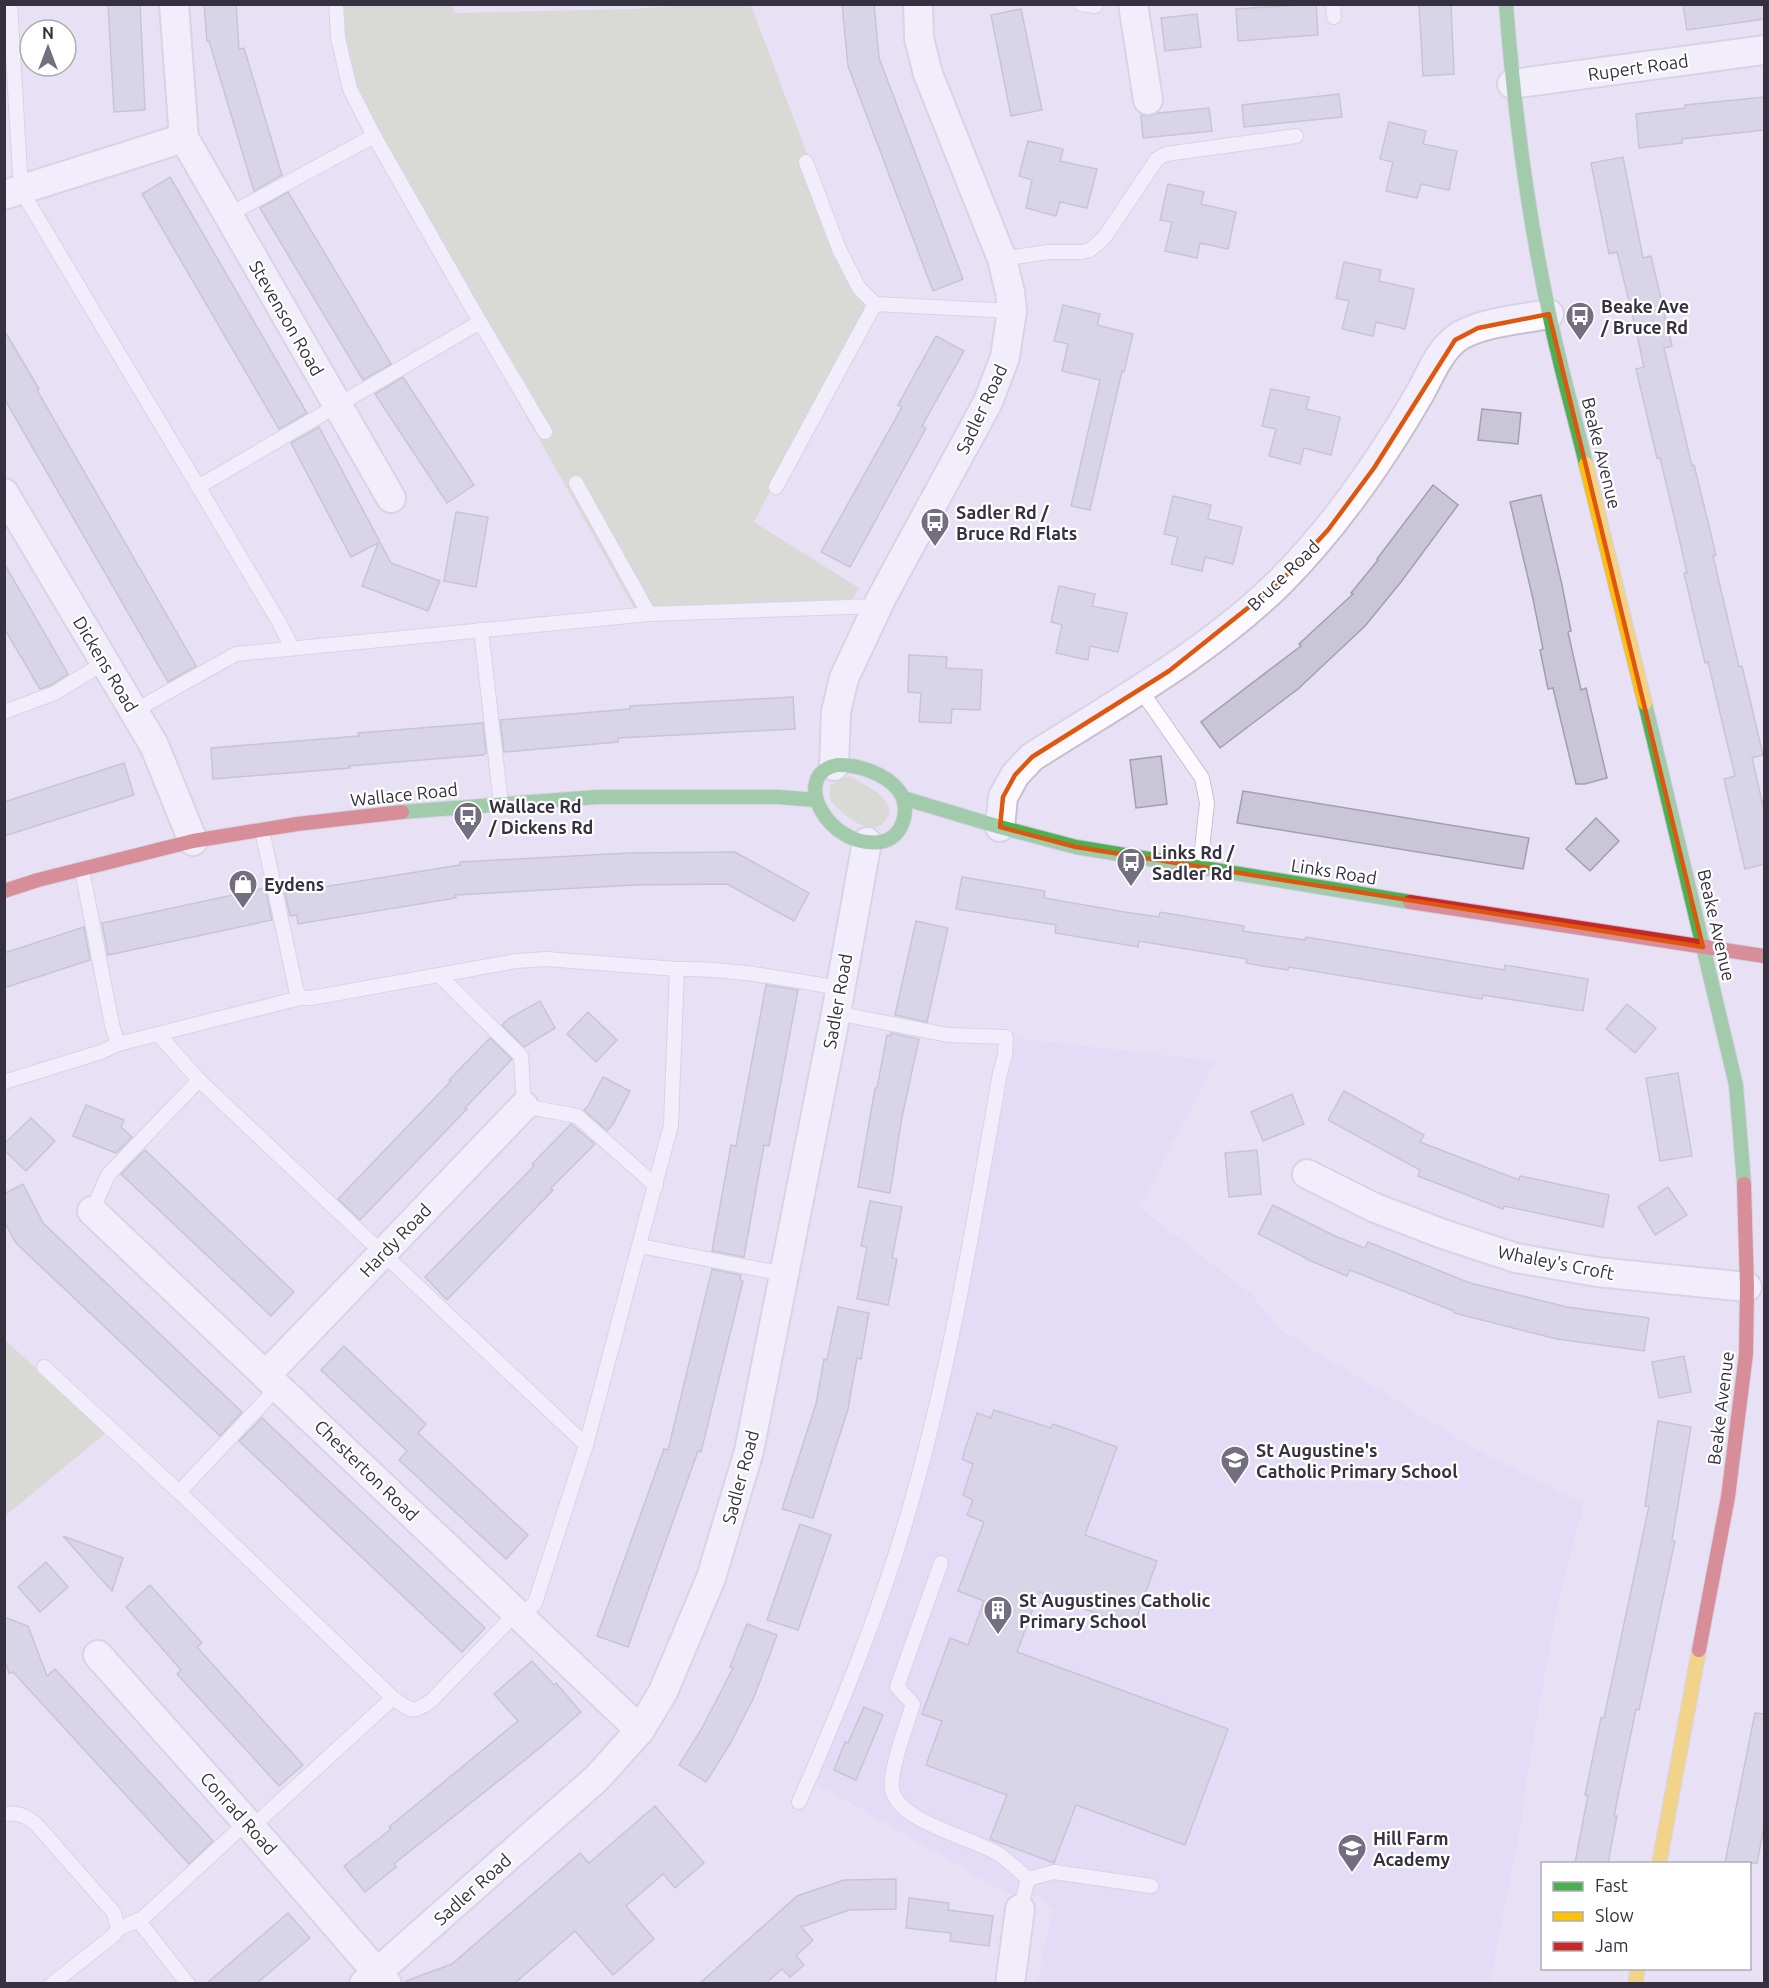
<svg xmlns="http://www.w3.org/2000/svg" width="1769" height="1988" font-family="Ubuntu,sans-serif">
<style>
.built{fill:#e0d5f7}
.green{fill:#c8cfae}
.building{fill:#c8c6d7;stroke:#a2a0af;stroke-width:1.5}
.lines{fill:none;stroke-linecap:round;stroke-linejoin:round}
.lane-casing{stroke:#c5c0d0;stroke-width:16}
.street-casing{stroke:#c5c0d0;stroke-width:32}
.fast-casing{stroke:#c5c0d0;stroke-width:16}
.slow-casing{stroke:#c5c0d0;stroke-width:16}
.jam-casing{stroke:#c5c0d0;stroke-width:16}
.lane{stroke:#fcfafe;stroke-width:14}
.street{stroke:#fcfafe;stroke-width:28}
.fast{stroke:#4caf50;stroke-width:14}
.slow{stroke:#ffc107;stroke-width:14}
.jam{stroke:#c62828;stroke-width:14}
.marked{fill:none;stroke:#df570f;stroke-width:4.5;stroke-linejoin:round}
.labels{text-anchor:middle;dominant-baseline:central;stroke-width:4.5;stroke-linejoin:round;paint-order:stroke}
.street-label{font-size:18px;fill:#363140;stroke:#fff}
.poi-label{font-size:18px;font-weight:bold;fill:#363140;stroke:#fff;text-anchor:start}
</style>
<rect width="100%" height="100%" fill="#e8e1f6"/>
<polygon class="built" points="1016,1038 1216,1061 1139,1207 1251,1294 1280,1329 1472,1447 1584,1504 1555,1618 1527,1778 1519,1836 1490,1983 1038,1983 1043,1948 1053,1910 1039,1897 1006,1893 817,1784 820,1756 852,1693 887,1600 929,1466 958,1341"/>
<g class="green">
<polygon points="694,4 751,5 866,310 754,522 859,588 846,611 640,619 457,293 351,101 339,5 453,5 454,13 633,9"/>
<path d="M 849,776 C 864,785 887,793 890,812 C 888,816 886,821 882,824 C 867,837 839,811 830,800 L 830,785 Z"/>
<polygon points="4,1339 106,1433 5,1516 4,1516"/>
</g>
<g class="building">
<polygon points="108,4 140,4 145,110 114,112"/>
<polygon points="204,4 236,4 239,49 244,48 282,175 254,191 209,41 207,41"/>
<polygon points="842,4 874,4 879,58 963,279 933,291 848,66"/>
<polygon points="1316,4 1318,35 1238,41 1236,9"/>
<polygon points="1419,4 1451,4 1454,74 1423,76"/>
<polygon points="1683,4 1764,4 1764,19 1687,30"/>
<polygon points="1021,9 1042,110 1011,116 991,15"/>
<polygon points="1197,14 1201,47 1165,51 1161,18"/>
<polygon points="1339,94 1342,117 1244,127 1242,105"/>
<polygon points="1764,97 1764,130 1682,139 1682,143 1639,148 1636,114 1685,108 1685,105"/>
<polygon points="1209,108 1212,131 1143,138 1141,115 1150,116 1158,113"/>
<polygon points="1389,122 1426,131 1423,144 1457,151 1449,190 1421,184 1417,198 1386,191 1393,162 1380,159"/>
<polygon points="1028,141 1063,149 1060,161 1097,169 1087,208 1060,202 1056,216 1026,208 1032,180 1019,176"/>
<polygon points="1623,157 1643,258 1651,256 1672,346 1664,348 1692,466 1694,465 1699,485 1716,555 1713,556 1739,667 1742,666 1763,755 1752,758 1764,810 1764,864 1745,869 1724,779 1735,776 1708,662 1705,663 1684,573 1687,573 1674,516 1660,458 1657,458 1636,369 1644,367 1636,330 1617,252 1609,254 1591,163"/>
<polygon points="170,177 307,413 279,429 142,194"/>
<polygon points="1168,184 1204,192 1201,204 1236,212 1228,249 1200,243 1197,258 1165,251 1172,222 1160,220"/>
<polygon points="288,192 391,364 363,380 260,208"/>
<polygon points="1344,262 1381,270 1379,281 1414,289 1405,329 1376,322 1373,336 1342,329 1349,301 1336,298"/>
<polygon points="1063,305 1100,314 1097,325 1133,334 1124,372 1122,371 1090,510 1071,506 1100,380 1062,371 1068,344 1054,341"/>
<polygon points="4,330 39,389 37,390 196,666 168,682 4,398"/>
<polygon points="936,336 964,351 922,426 926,428 850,567 821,552 902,407 898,405"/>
<polygon points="403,377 474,485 447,503 375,394"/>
<polygon points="1271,389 1309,397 1306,409 1340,417 1331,455 1304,448 1300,464 1269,456 1276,429 1262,426"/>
<polygon points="1482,409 1521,413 1518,444 1478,440"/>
<polygon points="319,427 391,563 440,581 428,611 362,586 378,543 351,557 291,443"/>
<polygon points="1433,485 1458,505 1401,582 1365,626 1298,689 1220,748 1201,722 1301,646 1299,644 1353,594 1351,593 1378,560 1377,559"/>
<polygon points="1541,495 1562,585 1571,631 1568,632 1581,690 1586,688 1607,778 1585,784 1576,784 1553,688 1548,689 1540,650 1543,649 1533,599 1510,502"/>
<polygon points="1173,496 1211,505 1208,519 1242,527 1233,564 1205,557 1202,571 1171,564 1178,537 1164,534"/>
<polygon points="456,512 488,517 476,587 444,581"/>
<polygon points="4,563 68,674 51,685 40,689 4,628"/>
<polygon points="1059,586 1095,594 1092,606 1127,613 1118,652 1090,646 1088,660 1056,653 1062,625 1051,622"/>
<polygon points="909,655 947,657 946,668 982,670 980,710 952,709 951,723 919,722 921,693 908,692"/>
<polygon points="793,697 795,729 618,738 618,742 504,752 500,720 630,709 630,706"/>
<polygon points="483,723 486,753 483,755 349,766 350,768 213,779 211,748 359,736 358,733"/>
<polygon points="1161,756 1167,804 1136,808 1130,760"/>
<polygon points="124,763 134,795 4,836 4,802"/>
<polygon points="1243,791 1529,838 1523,869 1237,823"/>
<polygon points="1596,818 1619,841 1590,871 1566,849"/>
<polygon points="735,852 809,893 794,921 727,884 633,885 455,895 456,898 298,924 297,915 290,916 285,893 460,865 460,862 628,853"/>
<polygon points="962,877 1045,891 1044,898 1125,912 1159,917 1160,912 1244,926 1243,931 1305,940 1306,937 1504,970 1505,965 1588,979 1583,1011 1483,995 1482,999 1289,967 1288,970 1268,967 1246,963 1247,959 1139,941 1138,947 1055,933 1056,925 956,909"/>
<polygon points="265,888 272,920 108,955 102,923"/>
<polygon points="916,921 948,928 927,1022 895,1015"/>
<polygon points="84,927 90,960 4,988 4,953"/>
<polygon points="766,985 798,990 769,1146 764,1145 744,1257 712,1251 731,1145 736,1146"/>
<polygon points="540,1001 555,1028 524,1047 502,1025 508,1019"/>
<polygon points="1627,1004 1656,1028 1635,1053 1606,1029"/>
<polygon points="588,1012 617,1040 596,1062 567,1034"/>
<polygon points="891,1033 919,1039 902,1117 890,1193 858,1187 875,1088 877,1088 887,1035 891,1036"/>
<polygon points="490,1038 512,1059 465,1108 467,1109 360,1220 338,1199 451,1081 449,1080"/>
<polygon points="1678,1073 1692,1156 1660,1161 1646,1078"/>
<polygon points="603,1077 630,1091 613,1124 607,1131 584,1110 588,1106"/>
<polygon points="1344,1091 1424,1135 1420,1142 1519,1180 1520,1176 1609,1195 1603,1227 1504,1206 1503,1209 1418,1176 1420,1170 1328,1120"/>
<polygon points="1292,1094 1304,1124 1263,1141 1251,1112"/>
<polygon points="86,1105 124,1120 121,1127 132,1137 116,1153 73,1136"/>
<polygon points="31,1118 55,1141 26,1171 4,1150 4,1144"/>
<polygon points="571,1124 595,1144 551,1188 553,1190 447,1300 425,1277 534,1166 532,1164"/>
<polygon points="145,1150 294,1292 271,1316 121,1174"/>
<polygon points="1257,1150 1261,1194 1229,1197 1225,1153"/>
<polygon points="23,1184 43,1223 242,1412 220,1436 16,1243 4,1221 4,1194"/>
<polygon points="1668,1187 1687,1215 1655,1235 1638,1207"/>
<polygon points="870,1201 902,1207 892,1258 897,1259 888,1305 857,1299 867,1247 861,1246"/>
<polygon points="1273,1205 1337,1237 1365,1248 1368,1242 1470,1283 1567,1307 1649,1318 1644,1351 1557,1339 1454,1313 1454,1311 1350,1270 1347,1276 1306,1259 1306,1258 1258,1234"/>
<polygon points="712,1269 741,1275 740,1280 743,1281 701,1452 698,1451 628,1647 597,1636 664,1449 668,1450"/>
<polygon points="838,1307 869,1313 861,1359 857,1358 848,1409 813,1518 782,1509 816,1404 824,1359 827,1360"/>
<polygon points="344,1346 426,1424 418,1433 528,1535 506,1559 399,1460 407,1451 321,1370"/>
<polygon points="1684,1356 1691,1392 1659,1398 1652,1362"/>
<polygon points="994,1410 1051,1428 1053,1424 1117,1447 1085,1535 1157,1561 1133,1627 1039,1592 1017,1652 1228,1729 1185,1845 1076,1805 1054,1863 990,1839 1007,1795 926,1765 942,1721 922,1714 950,1638 968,1645 984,1601 958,1591 984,1522 967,1515 973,1500 963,1495 973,1464 962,1459 977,1413 991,1418"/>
<polygon points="262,1418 485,1628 462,1652 239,1441"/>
<polygon points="1658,1421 1691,1427 1672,1540 1675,1541 1639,1710 1636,1709 1614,1816 1617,1816 1608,1863 1575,1863 1588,1795 1585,1795 1601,1718 1604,1718 1649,1506 1645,1506"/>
<polygon points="800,1524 831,1535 798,1630 767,1620"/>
<polygon points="63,1536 123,1558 112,1591"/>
<polygon points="46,1562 68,1587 40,1612 18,1587"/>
<polygon points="150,1585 202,1643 197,1647 303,1765 279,1786 177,1674 181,1670 126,1607"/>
<polygon points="4,1617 28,1626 47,1676 55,1669 213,1841 189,1864 13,1672 9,1673 4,1658"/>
<polygon points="747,1624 777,1635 754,1697 730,1744 706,1782 679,1765 702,1728 733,1668 730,1667"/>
<polygon points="532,1661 554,1685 556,1683 581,1712 541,1747 394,1864 396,1867 365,1892 344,1866 391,1829 389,1827 518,1721 494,1694"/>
<polygon points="864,1707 883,1715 856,1780 834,1770 845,1742 848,1743"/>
<polygon points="1755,1713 1764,1714 1764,1827 1757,1863 1725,1863"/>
<polygon points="655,1806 704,1863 675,1888 663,1874 626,1906 654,1939 613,1975 575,1931 515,1983 407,1983 406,1981 452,1964 580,1853 589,1863"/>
<polygon points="896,1879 896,1909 849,1910 801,1927 813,1940 796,1956 804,1965 790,1977 782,1969 766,1983 700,1983 797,1896 844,1880"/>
<polygon points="909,1898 949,1903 948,1910 993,1916 989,1946 950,1941 951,1933 906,1928"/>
<polygon points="288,1913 310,1938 295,1951 257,1983 207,1983"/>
</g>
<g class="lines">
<g class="lane-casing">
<g id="lane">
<polyline points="10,4 21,190 279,622 292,648"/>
<polyline points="336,4 338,38 350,89 374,136"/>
<polyline points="1081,4 1095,6"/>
<polyline points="1333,4 1334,17"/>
<polyline points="806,162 839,249 859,288 875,304 1012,311"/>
<polyline points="228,215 374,136 480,322"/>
<polyline points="1002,259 1048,252 1082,252 1090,250 1104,238 1157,159 1166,154 1296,136"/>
<polyline points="576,483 649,614"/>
<polyline points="198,487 480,322 545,432"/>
<polyline points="776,487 875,304"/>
<polyline points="481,630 501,804"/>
<polyline points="1140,689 1202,778 1207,803 1200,867"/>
<polyline points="134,711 236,654 649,614 878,606"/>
<polyline points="4,712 55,693 105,662"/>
<polyline points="262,830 296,989 300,998"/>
<polyline points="82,870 112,1025 118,1044"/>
<polyline points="439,975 521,1056 524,1106 577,1116 656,1186"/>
<polyline points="159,1035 199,1080 586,1445"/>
<path d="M 4,1082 L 101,1052 L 118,1044 L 300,998 L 311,998 L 516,961 L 546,959 L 677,969 C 731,968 786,979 840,988"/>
<polyline points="92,1211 108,1175 199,1080"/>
<polyline points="640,1246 784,1274"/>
<polyline points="44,1367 179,1492 279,1386"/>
<path d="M 179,1492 L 393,1698 C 412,1711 412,1714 431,1701 L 517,1612"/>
<path d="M 941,1563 L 897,1687 L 913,1704 C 907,1724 889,1771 892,1789 C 898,1823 975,1838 1000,1855 C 1010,1862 1019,1871 1028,1879"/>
<polyline points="521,1616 535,1603 586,1445 671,1125 677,969"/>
<path d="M 799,1802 C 843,1702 884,1601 913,1496 C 952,1358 975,1215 1000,1073 L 1005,1055 L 1006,1037 L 948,1035 L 836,1013"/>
<path d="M 4,1814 C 18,1812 26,1816 36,1824 L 114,1913 L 118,1929 L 114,1935 L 52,1984"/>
<polyline points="251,1828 393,1698"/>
<polyline points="1020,1909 1028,1879 1054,1872 1151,1886"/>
<polyline points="138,1920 188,1984"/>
<polyline points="118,1929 143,1918 247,1822"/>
</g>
</g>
<g class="street-casing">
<g id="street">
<polyline points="174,4 184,138 391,498"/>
<polyline points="1133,4 1148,100"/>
<polyline points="1512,84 1764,50"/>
<polyline points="4,195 184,138"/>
<polyline points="4,493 154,745 193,841"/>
<polyline points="834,766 836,712 844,678 882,597 988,402 1005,357 1012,311 1010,292 1002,259 928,74 919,38 918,4"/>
<path d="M 1000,827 L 1003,797 L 1015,775 L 1032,757 C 1117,703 1208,653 1280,582 C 1326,536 1364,484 1399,428 C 1406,417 1413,405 1420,393 C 1430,375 1438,354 1454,340 C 1474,323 1523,319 1549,314"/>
<polyline points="1307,1174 1373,1207 1440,1233 1516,1258 1597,1272 1747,1287"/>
<polyline points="92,1211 640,1730"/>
<polyline points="267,1374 524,1106"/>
<polyline points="98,1655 250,1826 387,1984"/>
<polyline points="364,1984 597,1778 640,1730 663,1692 711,1578 749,1451 836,1013 867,842"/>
<polyline points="1010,1984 1020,1909"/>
</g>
</g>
<g class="fast-casing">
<g id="fast">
<path d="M 1506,4 C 1514,108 1527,211 1549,313 C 1559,363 1574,414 1586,464"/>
<polyline points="1645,703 1736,1085 1744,1184"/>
<path d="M 837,765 C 857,764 887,774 899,791 C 912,808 903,839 880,842 C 828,849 789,775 837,765 Z"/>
<polyline points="903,798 1000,827 1076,847 1410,902"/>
<polyline points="402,812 597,797 778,797 816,800"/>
</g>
</g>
<g class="slow-casing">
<g id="slow">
<polyline points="1586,464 1645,703"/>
<polyline points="1659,1864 1699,1650"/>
<polyline points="1635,1984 1638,1968"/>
</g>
</g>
<g class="jam-casing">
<g id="jam">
<polyline points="4,891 38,880 193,841 297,824 402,812"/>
<polyline points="1410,902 1764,956"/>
<polyline points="1699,1650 1728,1497 1746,1354 1747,1287 1744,1184"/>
</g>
</g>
<use href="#lane" class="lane"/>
<use href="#street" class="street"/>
<use href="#fast" class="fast"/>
<use href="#slow" class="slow"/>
<use href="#jam" class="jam"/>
</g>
<path d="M0 0H1769V1988H0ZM 1549,314 L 1703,947 L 1076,847 L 1000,827 L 1003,797 L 1015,775 L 1032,757 L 1169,671 L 1279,583 L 1328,530 L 1374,468 L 1455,340 L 1478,328 Z" fill="#e8e1f6" fill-opacity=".55" fill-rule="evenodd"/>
<path class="marked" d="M 1549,314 L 1703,947 L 1076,847 L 1000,827 L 1003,797 L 1015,775 L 1032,757 L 1169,671 L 1279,583 L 1328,530 L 1374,468 L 1455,340 L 1478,328 Z"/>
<defs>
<g id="bus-pin" transform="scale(1.5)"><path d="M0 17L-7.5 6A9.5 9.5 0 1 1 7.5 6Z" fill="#746f80" stroke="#fff"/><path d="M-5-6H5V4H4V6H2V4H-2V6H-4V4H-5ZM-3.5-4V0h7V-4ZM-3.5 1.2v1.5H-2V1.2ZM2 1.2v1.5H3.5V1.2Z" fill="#fff"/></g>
<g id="shop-pin" transform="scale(1.5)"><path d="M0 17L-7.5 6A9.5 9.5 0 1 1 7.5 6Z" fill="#746f80" stroke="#fff"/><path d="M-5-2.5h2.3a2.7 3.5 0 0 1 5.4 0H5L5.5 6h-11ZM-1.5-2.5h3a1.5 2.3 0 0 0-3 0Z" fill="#fff"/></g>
<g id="school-pin" transform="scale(1.5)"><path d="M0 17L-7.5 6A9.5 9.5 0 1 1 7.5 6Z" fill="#746f80" stroke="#fff"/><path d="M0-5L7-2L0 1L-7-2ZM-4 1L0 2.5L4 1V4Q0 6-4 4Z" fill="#fff"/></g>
<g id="building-pin" transform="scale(1.5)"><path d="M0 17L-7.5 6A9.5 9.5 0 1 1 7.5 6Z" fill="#746f80" stroke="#fff"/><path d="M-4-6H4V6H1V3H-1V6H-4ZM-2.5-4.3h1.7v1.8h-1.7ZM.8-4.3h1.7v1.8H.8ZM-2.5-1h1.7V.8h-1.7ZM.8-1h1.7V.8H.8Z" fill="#fff"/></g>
</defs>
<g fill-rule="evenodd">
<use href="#bus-pin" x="1580" y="316"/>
<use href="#bus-pin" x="935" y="522"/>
<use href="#bus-pin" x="468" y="816"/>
<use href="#bus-pin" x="1131" y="862"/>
<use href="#shop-pin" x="243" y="884"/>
<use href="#school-pin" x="1235" y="1460"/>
<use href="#building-pin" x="998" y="1610"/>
<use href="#school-pin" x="1352" y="1848"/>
</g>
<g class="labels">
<g class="street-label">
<text transform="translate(1638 67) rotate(-8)">Rupert Road</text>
<text transform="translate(287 318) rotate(60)">Stevenson Road</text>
<text transform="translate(981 409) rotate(-65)">Sadler Road</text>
<text transform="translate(1602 453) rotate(76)">Beake Avenue</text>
<text transform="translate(1283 575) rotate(-44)">Bruce Road</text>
<text transform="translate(106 664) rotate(59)">Dickens Road</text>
<text transform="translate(404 794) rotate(-6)">Wallace Road</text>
<text transform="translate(1334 871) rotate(9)">Links Road</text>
<text transform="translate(1717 925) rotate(77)">Beake Avenue</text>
<text transform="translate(837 1001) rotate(-80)">Sadler Road</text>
<text transform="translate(395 1240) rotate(-46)">Hardy Road</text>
<text transform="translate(1556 1262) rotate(11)">Whaley's Croft</text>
<text transform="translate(1720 1408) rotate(-83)">Beake Avenue</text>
<text transform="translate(367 1470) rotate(44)">Chesterton Road</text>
<text transform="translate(740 1477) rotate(-75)">Sadler Road</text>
<text transform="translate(239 1813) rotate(48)">Conrad Road</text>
<text transform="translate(472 1889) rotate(-42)">Sadler Road</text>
</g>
<g class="poi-label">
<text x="1601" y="306">Beake Ave<tspan x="1601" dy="21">/ Bruce Rd</tspan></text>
<text x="956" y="512">Sadler Rd /<tspan x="956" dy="21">Bruce Rd Flats</tspan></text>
<text x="489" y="806">Wallace Rd<tspan x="489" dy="21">/ Dickens Rd</tspan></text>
<text x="1152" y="852">Links Rd /<tspan x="1152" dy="21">Sadler Rd</tspan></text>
<text x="264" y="884">Eydens</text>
<text x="1256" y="1450">St Augustine's<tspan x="1256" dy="21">Catholic Primary School</tspan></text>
<text x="1019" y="1600">St Augustines Catholic<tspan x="1019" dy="21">Primary School</tspan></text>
<text x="1373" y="1838">Hill Farm<tspan x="1373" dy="21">Academy</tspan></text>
</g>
</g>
<rect width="1769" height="1988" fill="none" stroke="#363140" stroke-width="12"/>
<rect x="1541" y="1862" width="210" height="108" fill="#ffffff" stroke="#afadb3" stroke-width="1.5"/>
<rect x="1553" y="1882" width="30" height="9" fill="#4caf50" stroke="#afadb3" stroke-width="1.5"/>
<text x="1595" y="1892" font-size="18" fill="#363140">Fast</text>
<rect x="1553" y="1912" width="30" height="9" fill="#ffc107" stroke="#afadb3" stroke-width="1.5"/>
<text x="1595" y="1922" font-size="18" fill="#363140">Slow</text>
<rect x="1553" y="1942" width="30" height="9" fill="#c62828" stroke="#afadb3" stroke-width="1.5"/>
<text x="1595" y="1952" font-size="18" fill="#363140">Jam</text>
<g transform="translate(48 48)"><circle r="28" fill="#ffffff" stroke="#afadb3" stroke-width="1.5"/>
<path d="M0-4.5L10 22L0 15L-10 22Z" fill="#746f80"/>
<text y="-9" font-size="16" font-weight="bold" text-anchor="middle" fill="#363140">N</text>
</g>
</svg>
